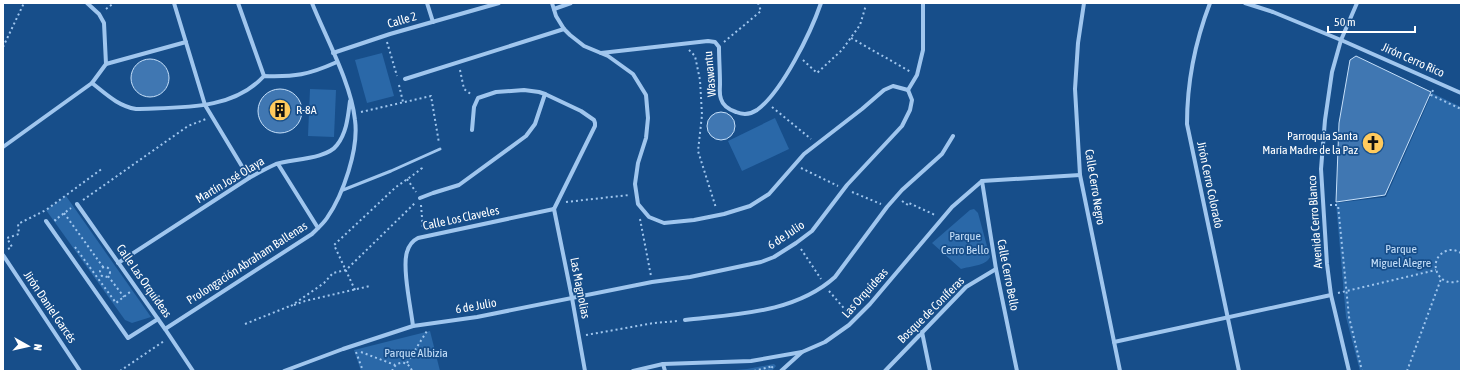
<svg xmlns="http://www.w3.org/2000/svg" width="1464" height="374" font-family="'Asap Condensed',sans-serif">
<style>
.green{fill:#2a68a8}
.building{fill:#4077b2;stroke:#c6e0fa}
.lines{fill:none;stroke-linecap:round;stroke-linejoin:round}
.path{stroke:#a0c6ee;stroke-width:2;stroke-dasharray:2 3;stroke-linecap:butt}
.lane{stroke:#a0c6ee;stroke-width:3}
.street{stroke:#a0c6ee;stroke-width:4}
.labels{text-anchor:middle;dominant-baseline:central;stroke-width:3.5;stroke-linejoin:round;paint-order:stroke}
.street-label{font-size:12px;fill:#fff;stroke:#174e8a}
.poi-label{font-size:12px;fill:#fff;stroke:#174e8a;text-anchor:start}
.park-label{font-size:12px;fill:#c6e0fa;stroke:#174e8a}
</style>
<rect width="100%" height="100%" fill="#174e8a"/>
<g class="green">
<polygon points="382,53 394,96 367,103 355,60"/>
<polygon points="310,89 336,90 334,137 308,136"/>
<polygon points="1432,93 1461,107 1461,371 1360,371 1346,317 1336,203 1386,197"/>
<polygon points="775,118 789,149 742,171 728,141"/>
<polygon points="66,196 151,317 132,323 125,320 46,210"/>
<path d="M 974,209 L 978,213 L 990,257 C 986,266 970,266 961,269 L 932,243 L 970,210 Z"/>
<polygon points="430,331 440,371 361,371 354,350"/>
<polygon points="774,364 776,366 772,371 724,371 747,369"/>
</g>
<g class="building">
<polygon points="1356,56 1431,92 1385,195 1336,202 1339,123 1350,60"/>
<circle cx="150" cy="78" r="19"/>
<circle cx="280" cy="111" r="22"/>
<circle cx="721" cy="126" r="14"/>
</g>
<g class="lines">
<g class="path">
<polyline points="106,9 114,3"/>
<polyline points="851,38 911,72"/>
<polyline points="387,42 397,76"/>
<polyline points="724,42 761,11 758,3"/>
<polyline points="3,47 24,3"/>
<polyline points="689,50 695,56 700,80 702,115 698,151 716,208"/>
<polyline points="803,60 817,73 842,50 860,25 866,5"/>
<polyline points="460,70 464,89 472,95"/>
<polyline points="399,85 403,102"/>
<polyline points="1433,90 1431,95 1461,109"/>
<polyline points="772,107 811,139"/>
<polyline points="361,112 431,96 439,143"/>
<polyline points="801,168 838,186"/>
<polyline points="407,179 416,192"/>
<polyline points="852,192 881,204"/>
<polyline points="83,200 188,126 206,119"/>
<polyline points="902,201 908,205 909,203 935,215"/>
<polyline points="566,202 629,195"/>
<polyline points="421,205 423,230"/>
<polyline points="1330,205 1338,205 1349,317 1362,371"/>
<polyline points="64,213 103,267"/>
<polyline points="640,219 651,276"/>
<polyline points="56,221 55,220 71,208"/>
<polyline points="75,247 116,303 130,292"/>
<polyline points="8,249 12,247 7,238 19,234 18,224 46,210 103,168"/>
<polyline points="801,249 821,279"/>
<path d="M 1461,253 C 1456,250 1451,249 1446,251 C 1425,260 1439,291 1461,280"/>
<circle cx="105" cy="272" r="5"/>
<polyline points="108,276 124,297"/>
<polyline points="355,290 334,245 396,187 416,173 422,168 422,165"/>
<polyline points="829,291 849,314"/>
<polyline points="1338,293 1436,270"/>
<polyline points="294,305 305,301 370,286"/>
<polyline points="291,306 324,283 333,273 346,270 415,203"/>
<polyline points="245,324 290,306"/>
<polyline points="586,335 654,323 678,321"/>
<polyline points="356,352 363,371"/>
<polyline points="361,352 395,365"/>
<polyline points="407,363 427,331"/>
<polyline points="120,371 164,341"/>
<path d="M 392,371 C 396,360 408,360 412,371"/>
<polyline points="754,371 773,366 769,371"/>
<polyline points="1407,371 1441,279"/>
</g>
<polyline class="lane" points="343,190 391,171 440,149"/>
<g class="street">
<polyline points="174,3 205,105 249,178"/>
<polyline points="238,3 264,76"/>
<polyline points="427,3 433,22"/>
<polyline points="552,3 556,16 564,29 570,35 584,46 608,56 633,74 646,95 648,118 646,138 638,163 635,184 638,204 649,217 664,223 694,220 724,214 750,206 769,194 804,154 862,109 884,90 893,86 908,90"/>
<polyline points="1084,3 1078,43 1075,89 1080,175 1120,371"/>
<path d="M 1210,3 C 1195,42 1187,83 1187,124 L 1239,371"/>
<polyline points="1245,3 1273,12 1341,40 1461,93"/>
<polyline points="554,9 571,3"/>
<polyline points="333,53 390,34 499,3"/>
<path d="M 601,53 L 708,41 L 715,42 L 719,47 C 719,59 720,71 720,84 C 720,88 719,94 721,99 C 723,106 730,110 736,112 C 743,115 751,114 757,110 C 782,92 811,32 821,3"/>
<polyline points="106,64 186,42"/>
<polyline points="405,79 564,29"/>
<path d="M 92,83 C 106,94 118,106 136,109 C 180,107 232,111 264,76 C 295,77 308,75 337,62"/>
<polyline points="908,90 917,75 923,50 923,3"/>
<polyline points="472,130 474,107 478,98 496,92 524,90 539,92 545,94 581,111 594,120 595,123 595,126 554,209"/>
<polyline points="3,147 92,83 106,64 104,23 99,14 87,3"/>
<polyline points="278,164 318,228"/>
<polyline points="982,181 996,269 1017,371"/>
<polyline points="420,198 433,193 459,185 526,136 535,124 545,94"/>
<polyline points="77,204 165,329 193,371"/>
<polyline points="554,209 572,298 585,371"/>
<polyline points="46,221 128,338 158,319"/>
<polyline points="3,255 80,371"/>
<path d="M 118,263 L 249,178 C 258,173 267,168 276,164 C 293,159 327,159 337,145 C 347,132 348,116 350,101"/>
<path d="M 685,320 C 737,314 795,313 835,277 L 887,207 L 902,190 L 942,154 L 953,136"/>
<path d="M 413,326 C 411,309 402,267 407,252 C 409,245 412,241 418,238 L 554,209"/>
<path d="M 165,329 L 312,234 C 317,229 323,224 327,218 C 343,195 359,149 355,120 C 351,83 326,38 312,3"/>
<polyline points="922,332 930,371"/>
<polyline points="1114,342 1331,295"/>
<polyline points="663,364 665,371"/>
<polyline points="284,371 343,349 413,326 477,317 652,282 690,277 761,262 774,257 796,243 812,231 847,185 902,126 910,110 912,100 908,90"/>
<polyline points="633,371 663,364 751,361 802,352 825,342 849,325 870,304 952,207 982,181 1080,175"/>
<polyline points="781,371 802,352"/>
<polyline points="885,371 966,287 996,269"/>
<polyline points="1349,371 1331,295 1327,264 1321,169 1325,120 1332,72 1341,40 1357,3"/>
</g>
</g>
<defs>
<g id="building-disc" transform="scale(1.15)"><circle r="9.5" fill="#ffca5d" stroke="#174e8a"/><path d="M-4-6H4V6H1V3H-1V6H-4ZM-2.5-4.3h1.7v1.8h-1.7ZM.8-4.3h1.7v1.8H.8ZM-2.5-1h1.7V.8h-1.7ZM.8-1h1.7V.8H.8Z" fill="#111"/></g>
<g id="church-disc" transform="scale(1.15)"><circle r="9.5" fill="#ffca5d" stroke="#174e8a"/><path d="M-1.2-6h2.4v3.5h3.3v2.4h-3.3V6h-2.4V-.1h-3.3v-2.4h3.3Z" fill="#111"/></g>
</defs>
<g fill-rule="evenodd">
<use href="#building-disc" x="280" y="110"/>
<use href="#church-disc" x="1373" y="143"/>
</g>
<g class="labels">
<g class="street-label">
<text transform="translate(402 20) rotate(-16)">Calle 2</text>
<text transform="translate(1413 60) rotate(24)">Jirón Cerro Rico</text>
<text transform="translate(710 74) rotate(-95)">Waswantu</text>
<text transform="translate(230 180) rotate(-31)">Martín José Olaya</text>
<text transform="translate(1210 185) rotate(78)">Jirón Cerro Colorado</text>
<text transform="translate(1095 187) rotate(81)">Calle Cerro Negro</text>
<text transform="translate(461 218) rotate(-12)">Calle Los Claveles</text>
<text transform="translate(1315 222) rotate(-94)">Avenida Cerro Blanco</text>
<text transform="translate(786 235) rotate(-34)">6 de Julio</text>
<text transform="translate(247 263) rotate(-33)">Prolongación Abraham Ballenas</text>
<text transform="translate(1008 275) rotate(79)">Calle Cerro Bello</text>
<text transform="translate(144 281) rotate(55)">Calle Las Orquídeas</text>
<text transform="translate(580 288) rotate(79)">Las Magnolias</text>
<text transform="translate(865 293) rotate(-48)">Las Orquídeas</text>
<text transform="translate(476 306) rotate(-10)">6 de Julio</text>
<text transform="translate(50 307) rotate(56)">Jirón Daniel Garcés</text>
<text transform="translate(931 310) rotate(-45)">Bosque de Coníferas</text>
</g>
<g class="poi-label">
<text x="296" y="110">R-8A</text>
<text x="1358" y="136" text-anchor="end">Parroquia Santa<tspan x="1358" dy="14">María Madre de la Paz</tspan></text>
</g>
<g class="park-label">
<text x="965" y="236">Parque<tspan x="965" dy="14">Cerro Bello</tspan></text>
<text x="1401" y="249">Parque<tspan x="1401" dy="14">Miguel Alegre</tspan></text>
<text x="416" y="353">Parque Albizia</text>
</g>
</g>
<rect width="1464" height="374" fill="none" stroke="#ffffff" stroke-width="8"/>
<g transform="translate(28 346) rotate(98)" stroke="#174e8a" stroke-width="3" paint-order="stroke">
<path d="M0-3L7 15L0 10L-7 15Z" fill="#ffffff"/>
<text y="-6" font-size="11" font-weight="bold" text-anchor="middle" fill="#ffffff">N</text>
</g>
<path d="M1328 26v6h87v-6" fill="none" stroke="#ffffff" stroke-width="2"/>
<text x="1334" y="26" font-size="12" fill="#ffffff" stroke="#174e8a" stroke-width="3" paint-order="stroke">50 m</text>
</svg>
